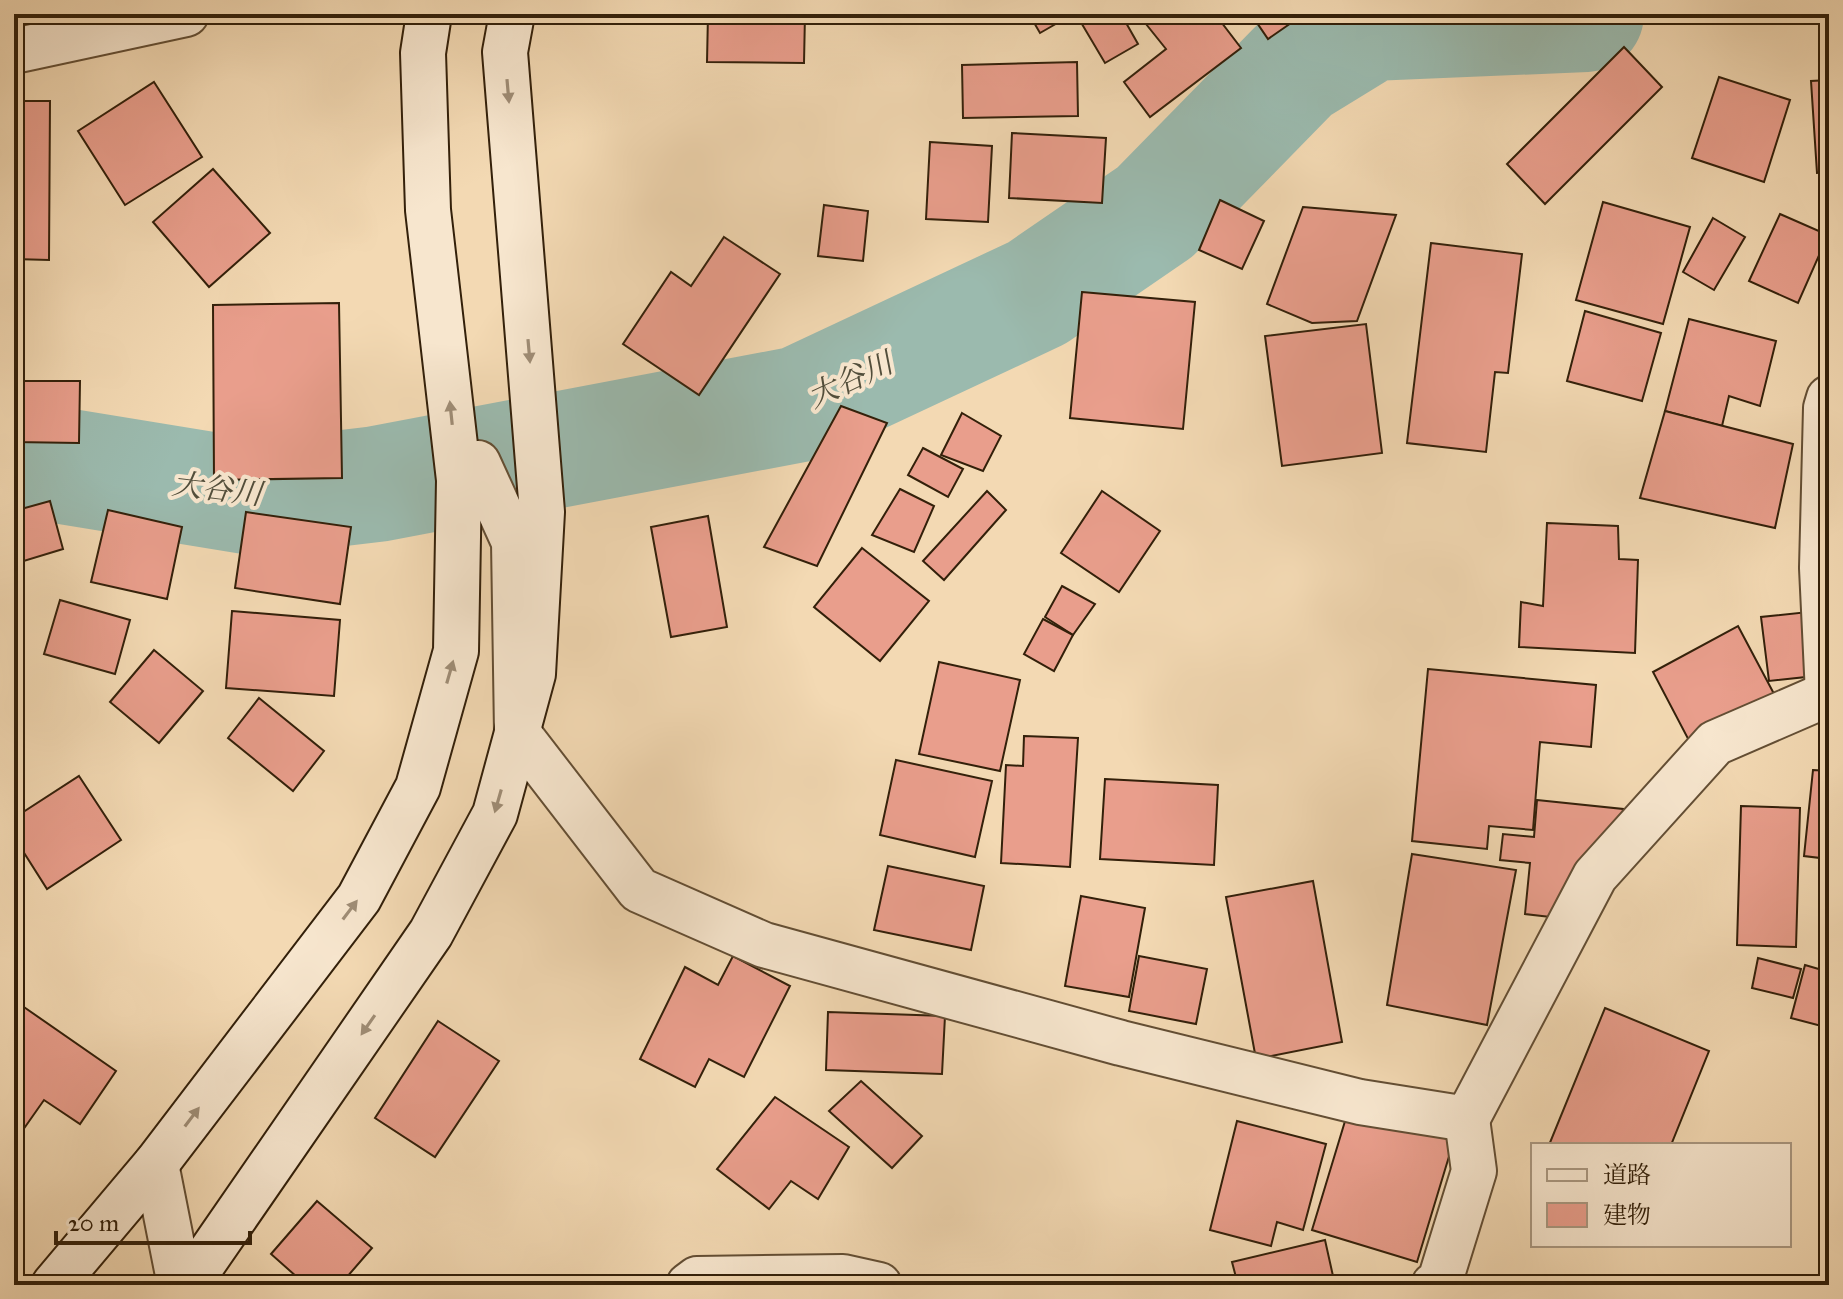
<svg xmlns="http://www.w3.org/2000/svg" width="1843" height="1299" font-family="'IM FELL Great Primer','Noto Serif JP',serif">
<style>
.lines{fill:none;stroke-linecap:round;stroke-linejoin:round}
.river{stroke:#9bbaae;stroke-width:116}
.building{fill:#e99e8c;stroke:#33200a;stroke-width:2}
.street-casing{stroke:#634e34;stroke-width:48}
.secondary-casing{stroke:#33200a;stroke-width:48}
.street{stroke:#f7e6ce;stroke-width:44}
.secondary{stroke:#f7e6ce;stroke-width:44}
.oneway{fill:#9f8d76}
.labels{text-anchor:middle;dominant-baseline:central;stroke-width:8;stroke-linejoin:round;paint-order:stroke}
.water-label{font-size:30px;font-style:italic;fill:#524e3b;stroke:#f7e6ce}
</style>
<rect width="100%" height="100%" fill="#f3d9b3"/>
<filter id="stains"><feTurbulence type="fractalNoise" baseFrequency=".0025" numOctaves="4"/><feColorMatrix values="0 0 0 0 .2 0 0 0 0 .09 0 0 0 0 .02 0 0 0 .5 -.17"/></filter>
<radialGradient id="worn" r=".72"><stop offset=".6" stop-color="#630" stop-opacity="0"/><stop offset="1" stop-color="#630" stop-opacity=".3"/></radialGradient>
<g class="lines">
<polyline class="river" points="14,458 259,498 377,484 800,404 1037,293 1155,212 1295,69 1370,23 1586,14"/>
</g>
<g class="building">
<polygon points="708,14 805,14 804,63 707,62"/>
<polygon points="1029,14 1073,14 1040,33"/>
<polygon points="1076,14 1121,14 1138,44 1105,63"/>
<polygon points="1138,14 1215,14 1241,48 1150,117 1124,82 1166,49"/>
<polygon points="1251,14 1304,14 1268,39"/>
<polygon points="1624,47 1662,87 1545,204 1507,164"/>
<polygon points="1077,62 1078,116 963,118 962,65"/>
<polygon points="1719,77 1790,100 1764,182 1692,158"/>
<polygon points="1829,80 1829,172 1817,173 1811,81"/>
<polygon points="154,82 202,157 125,205 78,131"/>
<polygon points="14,101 50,101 49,260 14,259"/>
<polygon points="1012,133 1106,138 1102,203 1009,198"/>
<polygon points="930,142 992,146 988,222 926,219"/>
<polygon points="213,169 270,233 209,287 153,222"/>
<polygon points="1220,200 1264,221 1242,269 1199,250"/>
<polygon points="1603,202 1690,227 1663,324 1576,300"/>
<polygon points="824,205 868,211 863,261 818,256"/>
<polygon points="1303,207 1396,215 1357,321 1312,323 1267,304"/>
<polygon points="1780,214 1828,235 1798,303 1749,281"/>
<polygon points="1713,218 1745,237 1714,290 1683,272"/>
<polygon points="724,237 780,274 699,395 623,344 671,272 691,286"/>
<polygon points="1431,243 1522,254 1508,373 1495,372 1486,452 1407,443"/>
<polygon points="14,287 17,287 15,352 14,352"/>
<polygon points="1082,292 1195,302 1183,429 1070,418"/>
<polygon points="339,303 342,478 214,480 213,305"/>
<polygon points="1585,311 1661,333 1642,401 1567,381"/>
<polygon points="1689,319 1776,341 1760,406 1729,396 1722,426 1665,411"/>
<polygon points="1366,324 1382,453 1282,466 1265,336"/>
<polygon points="14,381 80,381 79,443 14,442"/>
<polygon points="841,406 887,423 817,566 764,547"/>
<polygon points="1665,411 1793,444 1775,528 1640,498"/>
<polygon points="962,413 1001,436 983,471 941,455"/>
<polygon points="923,448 963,469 948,497 908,475"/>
<polygon points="900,489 934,506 914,552 872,535"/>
<polygon points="987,491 1006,510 944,580 923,561"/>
<polygon points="1102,491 1160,531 1119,592 1061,553"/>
<polygon points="50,501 63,549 14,564 14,511"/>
<polygon points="108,510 182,527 167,599 91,582"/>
<polygon points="246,512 351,527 340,604 235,588"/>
<polygon points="708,516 727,627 671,637 651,527"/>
<polygon points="1547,523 1618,526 1619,559 1638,560 1635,653 1519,647 1521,602 1543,606"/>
<polygon points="862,548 929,601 880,661 814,607"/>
<polygon points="1062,586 1095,604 1073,635 1045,617"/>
<polygon points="60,600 130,620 115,674 44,654"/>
<polygon points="232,611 340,620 334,696 226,688"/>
<polygon points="1808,612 1815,676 1769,681 1761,617"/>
<polygon points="1043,619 1073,635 1054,671 1024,654"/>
<polygon points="1738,626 1781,707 1695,752 1653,672"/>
<polygon points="154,650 203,691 159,743 110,702"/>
<polygon points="939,662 1020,680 1000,771 919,754"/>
<polygon points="1428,669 1596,685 1591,747 1540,742 1533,830 1489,826 1487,849 1412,841"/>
<polygon points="259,698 324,751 293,791 228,738"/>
<polygon points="1024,736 1078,738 1070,867 1001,863 1006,765 1023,766"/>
<polygon points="896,760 992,781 975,857 880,835"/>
<polygon points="1813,770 1829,771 1829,859 1804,856"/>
<polygon points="79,776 121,840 47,889 14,837 14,818"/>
<polygon points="1105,779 1218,785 1214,865 1100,859"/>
<polygon points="1537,800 1623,809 1621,831 1559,918 1525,914 1530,863 1500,860 1503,834 1534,837"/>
<polygon points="1741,806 1800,808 1796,947 1737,945"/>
<polygon points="1412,854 1516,870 1487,1025 1387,1005"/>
<polygon points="888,866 984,886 971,950 874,930"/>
<polygon points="1313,881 1342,1042 1256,1059 1226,897"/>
<polygon points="1081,896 1145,908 1129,997 1065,986"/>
<polygon points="733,956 790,986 744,1077 709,1059 695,1087 640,1059 685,967 718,985"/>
<polygon points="1139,956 1207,969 1196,1024 1129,1011"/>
<polygon points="1758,958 1801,969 1793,998 1752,988"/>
<polygon points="1805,965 1829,972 1829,1028 1791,1018"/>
<polygon points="21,1005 116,1071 80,1124 44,1100 18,1137 14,1135 14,1016"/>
<polygon points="1605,1008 1709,1051 1671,1145 1549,1145"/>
<polygon points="828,1012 945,1016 942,1074 826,1070"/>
<polygon points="438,1021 499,1061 435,1157 375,1118"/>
<polygon points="861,1081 922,1136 892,1168 829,1111"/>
<polygon points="775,1097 849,1147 818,1199 791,1181 769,1209 717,1169"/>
<polygon points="1349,1108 1454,1140 1417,1262 1312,1230"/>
<polygon points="1237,1121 1326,1144 1303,1230 1277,1222 1271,1246 1210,1230"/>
<polygon points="317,1201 372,1248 340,1285 306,1285 271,1254"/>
<polygon points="1325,1240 1335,1285 1238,1285 1232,1262"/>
</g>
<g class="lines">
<g class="street-casing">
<g id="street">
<polyline points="14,51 186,14"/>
<polyline points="478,463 514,542 517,732 639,890 764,945 1121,1043 1360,1102 1467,1119 1595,876 1715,743 1828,694"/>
<polyline points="1828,694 1822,568 1826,408 1829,398"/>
<polyline points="156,1164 180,1285"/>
<polyline points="689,1285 697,1279 843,1277 879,1285"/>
<polyline points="1434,1285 1440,1281 1474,1171 1467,1119"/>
</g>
</g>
<g class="secondary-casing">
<g id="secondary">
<polyline points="54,1285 156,1164 359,898 418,787 456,651 459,480 428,210 423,53 429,14"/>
<polyline points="188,1285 431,933 495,814 533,674 542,512 505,52 512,14"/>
</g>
</g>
<use href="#street" class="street"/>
<use href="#secondary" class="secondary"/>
</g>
<defs><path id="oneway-solid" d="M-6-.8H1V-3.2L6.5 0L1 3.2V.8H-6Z" transform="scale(2)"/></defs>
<g class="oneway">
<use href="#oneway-solid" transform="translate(508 91) rotate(85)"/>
<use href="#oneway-solid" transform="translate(529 351) rotate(85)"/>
<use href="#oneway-solid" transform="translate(451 413) rotate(-96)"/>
<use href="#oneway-solid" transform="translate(450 672) rotate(-74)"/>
<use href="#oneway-solid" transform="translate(498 801) rotate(106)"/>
<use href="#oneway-solid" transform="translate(350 910) rotate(-53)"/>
<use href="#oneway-solid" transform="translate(368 1025) rotate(125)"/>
<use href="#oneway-solid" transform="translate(192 1117) rotate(-53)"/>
</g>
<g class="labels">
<g class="water-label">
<text transform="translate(850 380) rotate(-25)">大谷川</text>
<text transform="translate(217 489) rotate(7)">大谷川</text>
</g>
</g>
<rect width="1843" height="1299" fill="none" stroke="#f3d9b3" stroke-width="48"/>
<rect x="16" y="16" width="1811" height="1267" fill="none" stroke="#33200a" stroke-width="4"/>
<rect x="24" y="24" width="1795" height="1251" fill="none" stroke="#33200a" stroke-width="2"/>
<rect x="1531" y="1143" width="260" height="104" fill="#f7e6ce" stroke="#a99780" stroke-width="2"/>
<rect x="1547" y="1169" width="40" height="12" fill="#f7e6ce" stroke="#a99780" stroke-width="2"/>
<text x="1603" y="1183" font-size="24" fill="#33200a">道路</text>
<rect x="1547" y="1203" width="40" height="24" fill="#e99e8c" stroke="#a99780" stroke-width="2"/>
<text x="1603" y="1223" font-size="24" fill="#33200a">建物</text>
<path d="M56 1231v12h194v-12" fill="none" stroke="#33200a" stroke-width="4"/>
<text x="68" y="1231" font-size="24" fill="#33200a" stroke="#f7e6ce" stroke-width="6" paint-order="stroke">20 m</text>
<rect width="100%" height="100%" filter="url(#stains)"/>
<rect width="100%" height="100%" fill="url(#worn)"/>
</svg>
